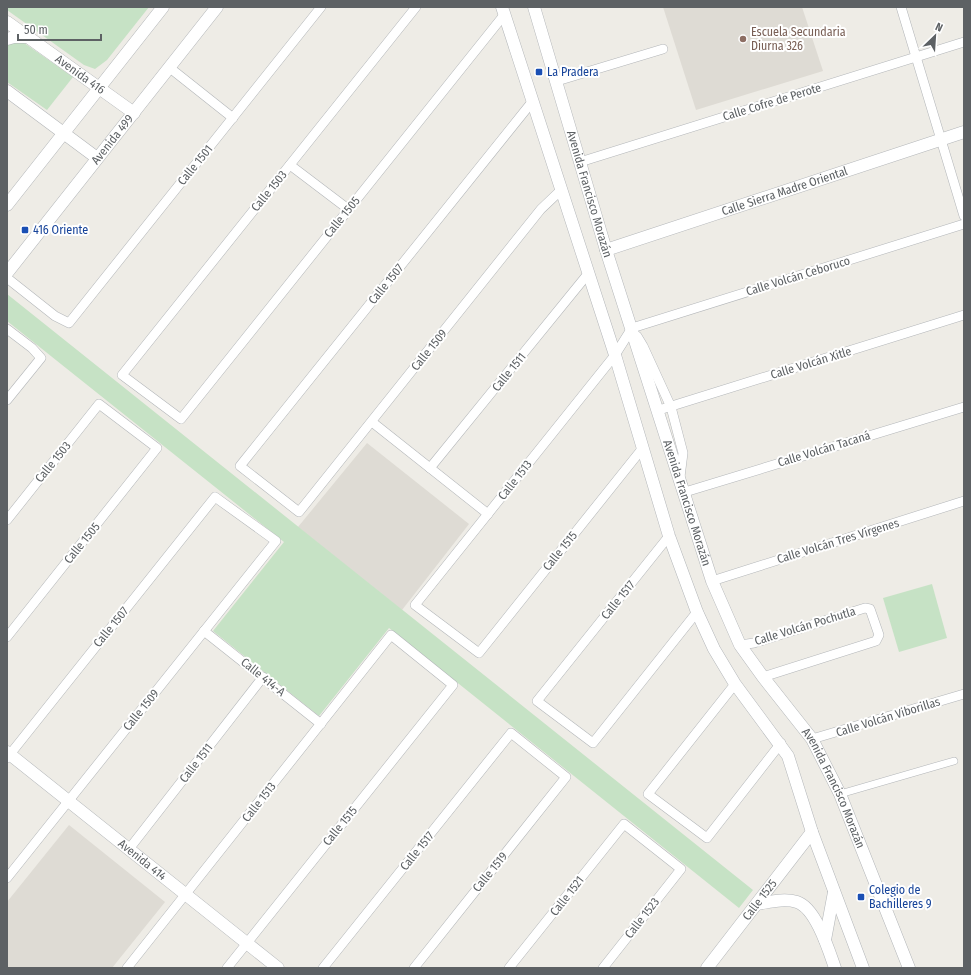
<svg xmlns="http://www.w3.org/2000/svg" width="971" height="975" font-family="'Fira Sans Condensed',sans-serif">
<style>
.education{fill:#dedbd4}
.green{fill:#c6e2c5}
.lines{fill:none;stroke-linecap:round;stroke-linejoin:round}
.pedestrian-casing{stroke:#b3b6b9;stroke-width:8}
.minor-casing{stroke:#b3b6b9;stroke-width:10}
.tertiary-casing{stroke:#b3b6b9;stroke-width:13}
.pedestrian{stroke:#fff;stroke-width:7}
.minor{stroke:#fff;stroke-width:9}
.tertiary{stroke:#fff;stroke-width:12}
.education-dot{fill:#8d6e63;stroke:#fff;stroke-width:1.5}
.transit-dot{fill:#1a4fb4;stroke:#fff;stroke-width:1.5}
.labels{text-anchor:middle;dominant-baseline:central;stroke-width:4;stroke-linejoin:round;paint-order:stroke}
.education-label{font-size:12px;fill:#785e54;stroke:#fff;text-anchor:start}
.transit-label{font-size:12px;fill:#164399;stroke:#fff;text-anchor:start}
.street-label{font-size:12px;fill:#5d6164;stroke:#fff}
</style>
<rect width="100%" height="100%" fill="#eeece6"/>
<g class="education">
<polygon points="663,7 802,7 823,71 696,110"/>
<polygon points="367,443 469,524 402,610 298,527"/>
<polygon points="69,825 165,902 112,968 7,968 7,902"/>
</g>
<g class="green">
<polygon points="7,7 149,7 107,60 95,69 84,65 7,10"/>
<polygon points="7,31 73,77 47,110 7,82"/>
<polygon points="7,294 753,890 739,908 389,628 319,716 213,631 284,542 7,321"/>
<polygon points="932,584 947,638 899,652 883,598"/>
</g>
<g class="lines">
<g class="pedestrian-casing">
<polyline id="pedestrian" points="840,794 954,761"/>
</g>
<g class="minor-casing">
<g id="minor">
<polyline points="416,7 122,375 181,419 504,15"/>
<polyline points="901,7 964,216"/>
<polyline points="170,68 233,118"/>
<polyline points="557,81 663,49"/>
<polyline points="532,102 240,466 299,512 541,209 561,190"/>
<polyline points="580,162 964,42"/>
<polyline points="290,165 348,209"/>
<polyline points="7,278 55,316 69,323 321,7"/>
<polyline points="632,328 615,355 415,605 479,653 642,449"/>
<polyline points="632,328 964,224"/>
<polyline points="7,329 32,348 41,358 7,400"/>
<polyline points="637,336 643,346 671,407 683,453 680,477"/>
<polyline points="659,410 964,315"/>
<polyline points="372,422 488,514"/>
<polyline points="430,468 587,275"/>
<polyline points="685,492 964,407"/>
<polyline points="7,520 99,404 157,448 7,637"/>
<polyline points="669,536 537,701 593,743 697,612"/>
<polyline points="712,581 964,501"/>
<polyline points="204,631 321,724"/>
<polyline points="740,645 754,643 865,608 870,609 879,635 876,641 763,677"/>
<polyline points="735,684 648,794 707,838 781,743"/>
<polyline points="812,739 964,694"/>
<polyline points="7,758 215,497 276,541 7,878"/>
<polyline points="129,849 263,677"/>
<polyline points="127,968 391,635 453,685 227,968"/>
<polyline points="323,968 511,733 566,777 414,968"/>
<polyline points="509,968 624,824 681,869 603,968"/>
</g>
</g>
<g class="tertiary-casing">
<g id="tertiary">
<polyline points="502,7 615,355 669,536 697,612 714,649 735,684 788,756 812,832 863,968"/>
<path id="s1" d="M 534,7 L 606,250 L 712,581 L 740,645 L 763,677 L 812,739 L 840,794 L 909,968"/>
<path id="s2" d="M 7,22 L 134,113"/>
<polyline points="7,39 14,37 29,37"/>
<polyline points="7,91 97,158"/>
<polyline points="7,205 163,7"/>
<path id="s3" d="M 606,250 L 964,132"/>
<path id="s4" d="M 7,273 L 217,7"/>
<path id="s5" d="M 7,752 L 278,968"/>
<path d="M 757,904 C 770,902 784,898 797,902 C 816,908 829,951 835,968"/>
<polyline points="825,940 834,892"/>
<path id="s6" d="M 707,968 L 812,832"/>
</g>
</g>
<use href="#pedestrian" class="pedestrian"/>
<use href="#minor" class="minor"/>
<use href="#tertiary" class="tertiary"/>
</g>
<circle class="education-dot" cx="743" cy="39" r="4"/>
<g class="transit-dot">
<rect x="535" y="68" width="8" height="8" rx="2"/>
<rect x="21" y="226" width="8" height="8" rx="2"/>
<rect x="857" y="893" width="8" height="8" rx="2"/>
</g>
<g class="labels">
<g class="education-label">
<text x="751" y="32">Escuela Secundaria<tspan x="751" dy="14">Diurna 326</tspan></text>
</g>
<g class="transit-label">
<text x="547" y="72">La Pradera</text>
<text x="33" y="230">416 Oriente</text>
<text x="869" y="890">Colegio de<tspan x="869" dy="14">Bachilleres 9</tspan></text>
</g>
<g class="street-label">
<text stroke="none"><textPath href="#s2" startOffset="90">Avenida 416</textPath></text>
<text transform="translate(772 102) rotate(-17)">Calle Cofre de Perote</text>
<text stroke="none"><textPath href="#s4" startOffset="170">Avenida 499</textPath></text>
<text transform="translate(195 165) rotate(-51)">Calle 1501</text>
<text transform="translate(269 191) rotate(-51)">Calle 1503</text>
<text stroke="none"><textPath href="#s3" startOffset="188">Calle Sierra Madre Oriental</textPath></text>
<text stroke="none"><textPath href="#s1" startOffset="195">Avenida Francisco Morazán</textPath></text>
<text transform="translate(342 217) rotate(-51)">Calle 1505</text>
<text transform="translate(798 276) rotate(-17)">Calle Volcán Ceboruco</text>
<text transform="translate(386 284) rotate(-51)">Calle 1507</text>
<text transform="translate(429 350) rotate(-51)">Calle 1509</text>
<text transform="translate(811 363) rotate(-17)">Calle Volcán Xitle</text>
<text transform="translate(509 372) rotate(-51)">Calle 1511</text>
<text transform="translate(824 449) rotate(-17)">Calle Volcán Tacaná</text>
<text transform="translate(53 462) rotate(-51)">Calle 1503</text>
<text transform="translate(515 480) rotate(-52)">Calle 1513</text>
<text stroke="none"><textPath href="#s1" startOffset="519">Avenida Francisco Morazán</textPath></text>
<text transform="translate(838 541) rotate(-17)">Calle Volcán Tres Vírgenes</text>
<text transform="translate(82 543) rotate(-51)">Calle 1505</text>
<text transform="translate(560 551) rotate(-51)">Calle 1515</text>
<text transform="translate(618 600) rotate(-51)">Calle 1517</text>
<text transform="translate(805 626) rotate(-17)">Calle Volcán Pochutla</text>
<text transform="translate(111 627) rotate(-51)">Calle 1507</text>
<text transform="translate(263 677) rotate(39)">Calle 414-A</text>
<text transform="translate(141 710) rotate(-51)">Calle 1509</text>
<text transform="translate(888 717) rotate(-17)">Calle Volcán Viborillas</text>
<text transform="translate(196 763) rotate(-52)">Calle 1511</text>
<text stroke="none"><textPath href="#s1" startOffset="843">Avenida Francisco Morazán</textPath></text>
<text transform="translate(259 802) rotate(-52)">Calle 1513</text>
<text transform="translate(340 826) rotate(-51)">Calle 1515</text>
<text transform="translate(417 851) rotate(-51)">Calle 1517</text>
<text stroke="none"><textPath href="#s5" startOffset="173">Avenida 414</textPath></text>
<text transform="translate(490 872) rotate(-51)">Calle 1519</text>
<text transform="translate(567 896) rotate(-52)">Calle 1521</text>
<text stroke="none"><textPath href="#s6" startOffset="86">Calle 1525</textPath></text>
<text transform="translate(642 918) rotate(-52)">Calle 1523</text>
</g>
</g>
<rect width="971" height="975" fill="none" stroke="#5d6164" stroke-width="16"/>
<g transform="translate(935 36) rotate(25)" stroke="#ffffff" stroke-width="3" paint-order="stroke">
<path d="M0-3L7 15L0 10L-7 15Z" fill="#5d6164"/>
<text y="-6" font-size="11" font-weight="bold" text-anchor="middle" fill="#5d6164">N</text>
</g>
<path d="M18 34v6h83v-6" fill="none" stroke="#5d6164" stroke-width="2"/>
<text x="24" y="34" font-size="12" fill="#5d6164" stroke="#ffffff" stroke-width="3" paint-order="stroke">50 m</text>
</svg>
